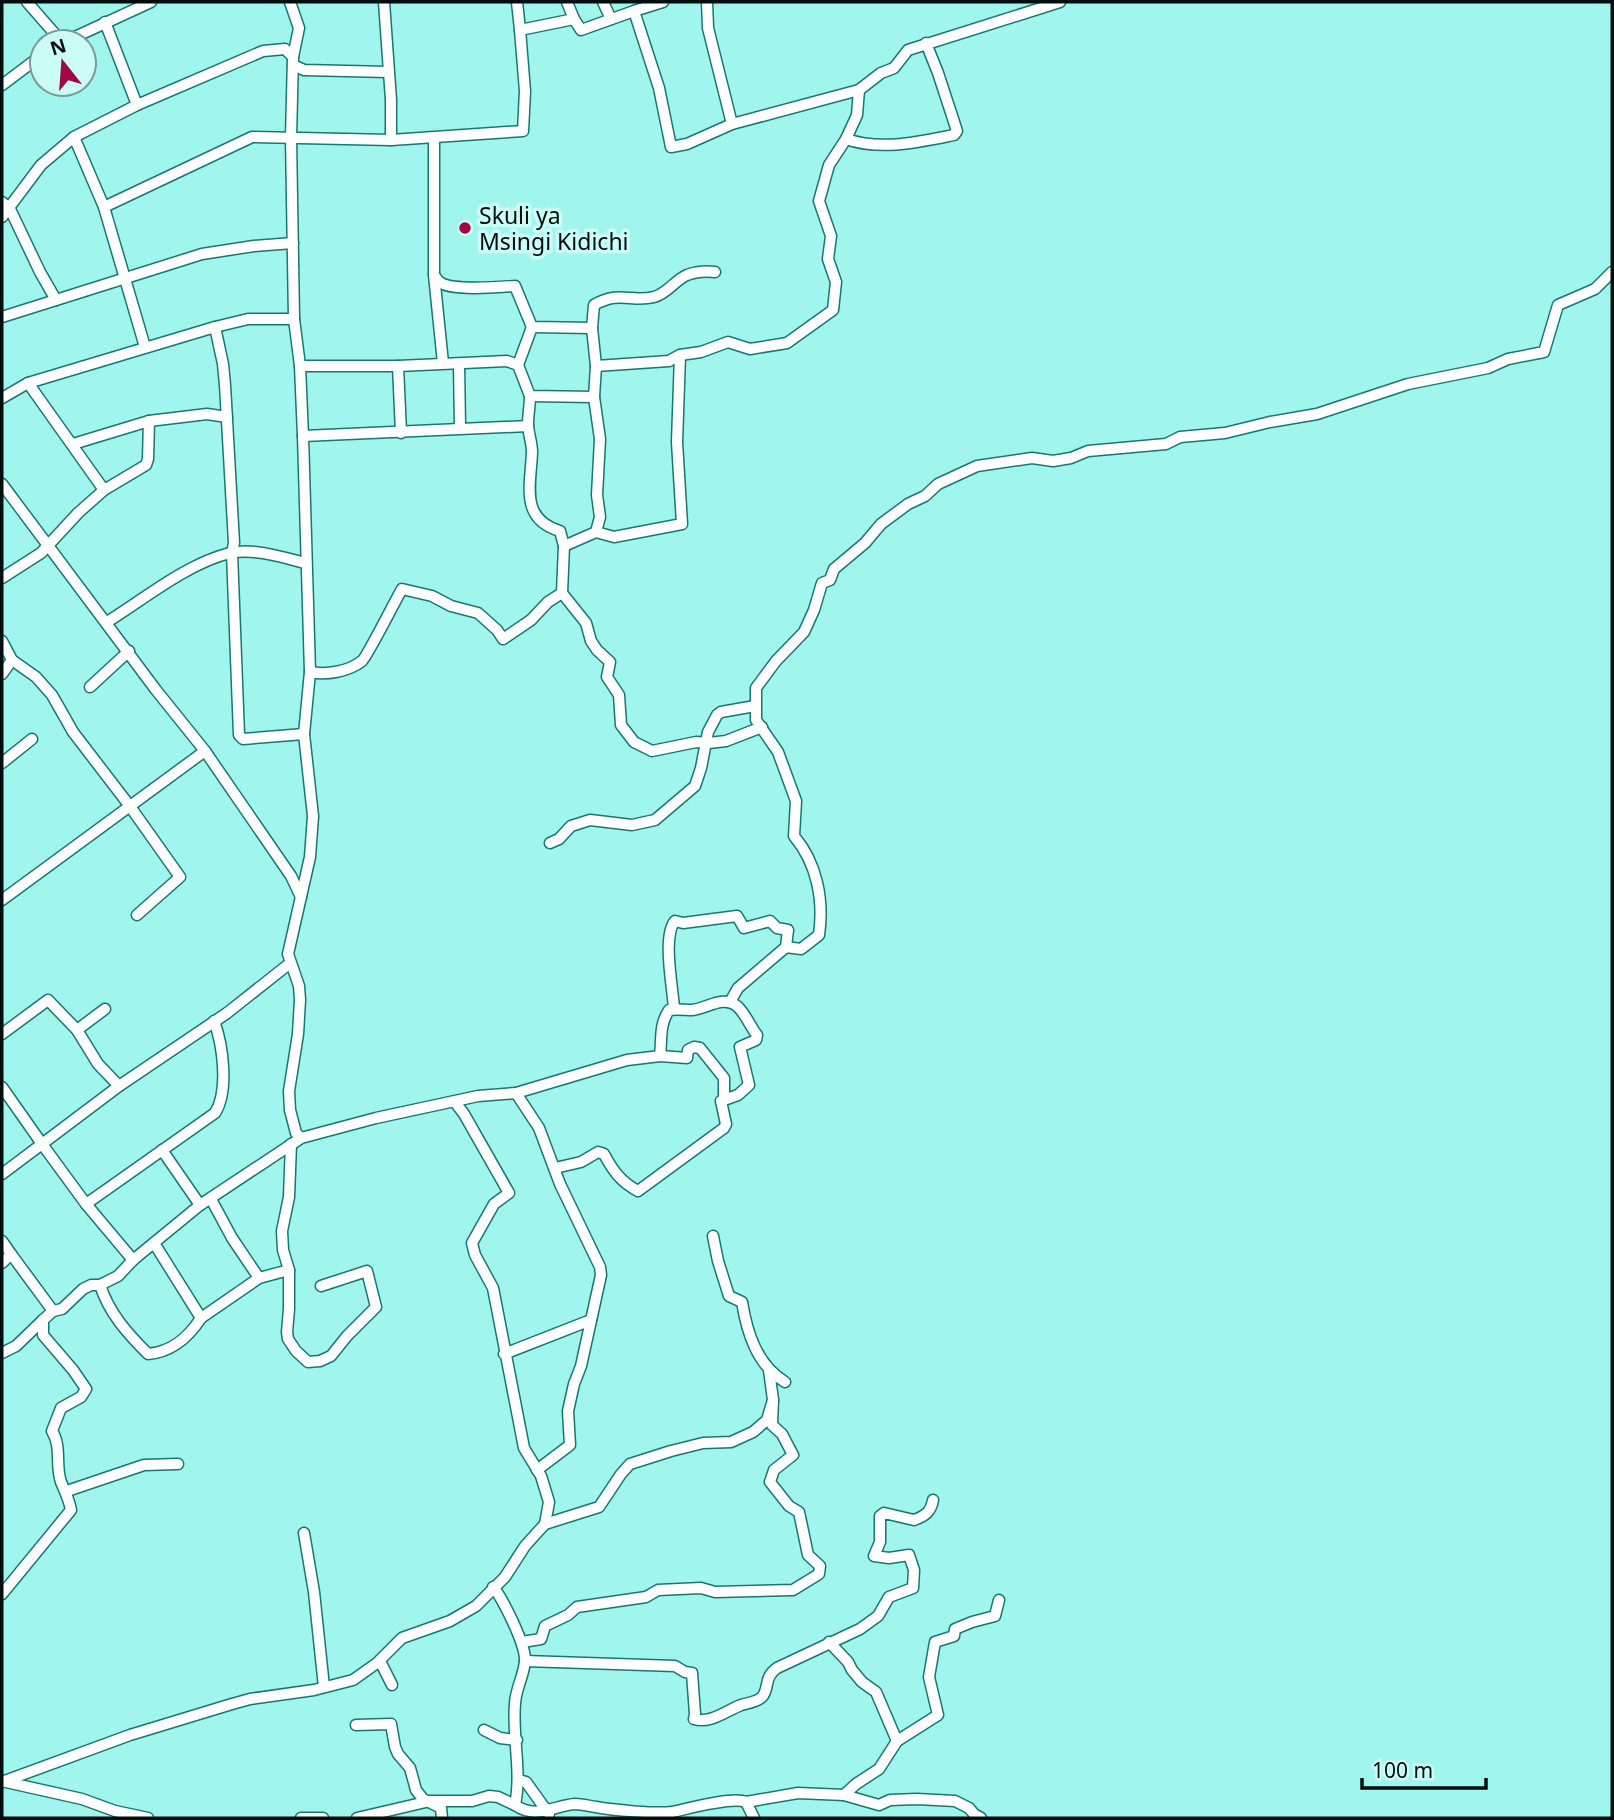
<svg xmlns="http://www.w3.org/2000/svg" width="1614" height="1820" font-family="'Noto Sans',sans-serif">
<style>
.lines{fill:none;stroke-linecap:round;stroke-linejoin:round}
.minor-casing{stroke:#187770;stroke-width:13}
.minor{stroke:#fff;stroke-width:10}
.poi-dot{fill:#a10646;stroke:#cbfcf6;stroke-width:2.5}
.labels{text-anchor:middle;dominant-baseline:central;stroke-width:7;stroke-linejoin:round;paint-order:stroke}
.poi-label{font-size:23px;fill:#000f0d;stroke:#cbfcf6;text-anchor:start}
</style>
<rect width="100%" height="100%" fill="#a0f6ec"/>
<g class="lines">
<g class="minor-casing">
<g id="minor">
<polyline points="27,2 62,42"/>
<polyline points="290,2 299,28 293,57 291,137 294,319 300,366 303,436 310,672 304,734 313,816 310,857 288,954 299,986 300,1000 298,1034 289,1091 290,1110 296,1133 301,1138"/>
<polyline points="384,2 391,100 391,140"/>
<polyline points="517,2 520,30"/>
<polyline points="567,2 574,19"/>
<polyline points="603,2 611,19"/>
<polyline points="707,2 708,28 732,124"/>
<polyline points="634,11 663,2"/>
<polyline points="105,22 137,105"/>
<polyline points="64,42 151,2"/>
<polyline points="293,65 304,70 388,72"/>
<polyline points="2,85 42,55"/>
<polyline points="74,137 104,207 145,347"/>
<polyline points="434,139 434,275 443,363"/>
<path d="M 846,139 C 881,151 919,142 954,135 L 957,131 L 938,73 L 926,43"/>
<polyline points="2,202 10,209 40,272 56,300"/>
<polyline points="104,207 252,137 391,140 523,131 525,91 520,30 574,19 581,30 634,11 659,88 671,147 687,144 732,124 859,90 881,73 894,68 908,50 1060,2"/>
<polyline points="2,217 41,165 74,137 137,105 263,51 285,49 293,57"/>
<path d="M 434,275 C 436,278 438,281 441,283 C 455,291 499,287 515,286 L 532,327 L 592,328 L 594,305 C 620,290 631,303 654,297 C 667,294 675,280 687,275 C 695,272 706,271 715,272"/>
<polyline points="2,317 202,254 254,246 293,243"/>
<polyline points="215,327 223,364 225,385 234,543 232,553 239,735 243,739 304,734"/>
<polyline points="592,328 596,366"/>
<polyline points="459,364 460,428"/>
<polyline points="518,365 532,327"/>
<path d="M 300,366 L 398,366 L 507,361 L 518,365 L 530,396 L 594,397 L 600,439 L 597,495 L 600,517 L 596,532 L 564,546 L 562,593 L 548,602 L 531,620 L 503,639 L 497,630 L 478,613 L 451,606 L 432,596 L 402,589 C 396,599 367,657 362,661 C 348,672 326,675 310,672"/>
<polyline points="398,366 401,433"/>
<polyline points="28,383 104,490"/>
<path d="M 530,396 C 530,405 528,415 528,424 C 528,433 532,442 532,452 C 531,484 519,519 560,531 L 564,546"/>
<polyline points="594,397 596,366 669,361 680,355 701,352 728,342 750,349 787,343 833,310 836,282 828,259 831,236 819,201 829,165 846,139 857,115 859,90"/>
<polyline points="2,398 28,383 215,327 248,319 294,319"/>
<polyline points="303,436 528,426"/>
<polyline points="73,444 149,421"/>
<polyline points="2,484 156,690 205,751 291,876 301,897"/>
<polyline points="596,532 614,537 682,524 677,442 680,355"/>
<polyline points="2,578 41,553 78,513 104,490 146,465 148,459 149,421 207,414 227,417"/>
<polyline points="562,593 586,623 591,641 597,650 610,662 607,677 619,695 621,725 634,742 652,751 696,742 709,743 726,741 762,727"/>
<path d="M 107,622 C 144,599 188,563 230,553 C 254,548 282,557 305,563"/>
<polyline points="2,641 12,660 36,677 52,695 73,732 129,805 180,877 137,915"/>
<polyline points="2,674 12,660"/>
<polyline points="90,687 129,651"/>
<polyline points="2,763 32,739"/>
<polyline points="550,843 559,839 571,826 590,820 632,825 655,820 695,786 701,768 708,732 717,715 721,712 755,706"/>
<polyline points="2,900 205,751"/>
<path d="M 730,1002 L 738,988 L 786,947 L 801,949 L 819,935 C 824,900 817,863 794,836 L 796,801 L 778,752 L 756,720 L 756,688 L 776,661 L 804,632 L 814,610 L 822,583 L 830,580 L 834,569 L 865,543 L 881,524 L 908,504 L 925,496 L 938,484 L 977,466 L 1032,458 L 1053,461 L 1071,458 L 1088,451 L 1166,444 L 1180,437 L 1225,433 L 1270,422 L 1317,414 L 1408,384 L 1488,368 L 1508,359 L 1544,352 L 1558,305 L 1595,289 L 1612,272"/>
<path d="M 674,1009 C 673,989 662,936 675,921 L 683,923 L 737,916 L 744,928 L 770,921 L 777,928 L 788,930 L 786,947"/>
<polyline points="77,1030 105,1009"/>
<polyline points="2,1034 48,1000 77,1030 98,1064 119,1086"/>
<polyline points="2,1087 42,1144 119,1086 227,1013 289,964"/>
<polyline points="516,1093 539,1128 560,1184 600,1267 601,1275 581,1366 574,1384 568,1411 570,1445 537,1470"/>
<polyline points="455,1102 464,1114 509,1193 494,1204 472,1243 475,1255 493,1288 524,1448 541,1476 549,1502 545,1524"/>
<polyline points="291,1144 289,1197 282,1231 283,1250 289,1270 289,1309 287,1332 288,1339 296,1351 308,1362 320,1361 331,1356 347,1336 376,1307 367,1271 321,1286"/>
<polyline points="162,1150 200,1205"/>
<path d="M 555,1168 L 581,1162 L 598,1152 L 604,1154 C 613,1171 621,1182 638,1191 L 724,1128 L 726,1124 L 721,1101 L 738,1095 L 749,1085 L 740,1047 L 756,1040 L 757,1035 C 750,1026 745,1013 737,1006 C 723,995 708,1008 692,1010 C 685,1010 677,1009 669,1010 C 659,1025 662,1039 660,1056"/>
<polyline points="2,1174 42,1144 86,1204 133,1260"/>
<polyline points="211,1199 232,1238 259,1278 289,1270"/>
<path d="M 86,1204 L 215,1113 C 229,1091 223,1045 214,1021"/>
<path d="M 713,1236 L 718,1261 L 729,1296 L 742,1302 C 747,1333 757,1365 785,1382"/>
<polyline points="2,1241 11,1254 2,1263"/>
<polyline points="11,1254 53,1311"/>
<path d="M 100,1285 C 109,1313 127,1333 148,1354 C 172,1352 188,1338 201,1318 L 154,1243"/>
<polyline points="201,1318 259,1278"/>
<polyline points="2,1353 16,1346 43,1320"/>
<polyline points="504,1354 591,1320"/>
<polyline points="67,1491 144,1465 178,1464"/>
<polyline points="304,1533 314,1592 324,1687"/>
<path d="M 2,1594 L 71,1510 C 69,1499 65,1492 61,1482 C 55,1465 62,1447 52,1431 L 61,1408 L 81,1397 L 86,1389 L 73,1370 L 43,1335 L 43,1320 L 53,1311 L 62,1309 L 83,1289 L 91,1285 L 100,1285 L 118,1276 L 133,1260 L 200,1205 L 301,1138 L 376,1118 L 478,1096 L 516,1093 L 627,1060 L 660,1056 L 687,1058 L 688,1050 L 694,1047 L 700,1048 L 724,1078 L 724,1098"/>
<polyline points="522,1642 541,1639 545,1626 568,1615 577,1607 646,1597 658,1590 701,1588 715,1592 793,1590 819,1574 820,1566 808,1555 799,1512 789,1506 770,1482 774,1470 793,1455 782,1434 772,1425 773,1400 769,1370"/>
<polyline points="829,1642 848,1662 852,1670 862,1682 876,1692 897,1741"/>
<polyline points="380,1661 392,1685"/>
<path d="M 525,1661 L 675,1666 L 685,1672 L 692,1673 L 695,1714 L 694,1719 C 710,1724 726,1711 741,1705 C 748,1703 757,1702 762,1697 C 770,1688 763,1678 777,1668 L 860,1629 L 878,1616 L 889,1597 L 913,1588 L 914,1570 L 909,1555 L 889,1558 L 874,1556 L 880,1542 L 880,1516 L 884,1513 L 914,1520 C 925,1516 931,1512 933,1500"/>
<polyline points="356,1725 391,1724 395,1747 398,1754 410,1768 416,1790 423,1799 441,1808 442,1818"/>
<polyline points="484,1730 500,1738 517,1740"/>
<polyline points="519,1780 526,1782 549,1814"/>
<polyline points="2,1782 130,1735 232,1704 250,1699 314,1690 353,1680 377,1663 402,1638 450,1621 476,1606 505,1577 525,1546 545,1524 599,1507 621,1474 630,1464 671,1451 703,1443 731,1442 753,1432 767,1420 773,1400"/>
<polyline points="6,1782 82,1799 115,1811 148,1818"/>
<polyline points="844,1795 879,1805 890,1800 917,1799 955,1801 969,1808 974,1814 981,1818"/>
<polyline points="746,1802 754,1818"/>
<path d="M 515,1805 C 536,1820 556,1805 575,1804 C 582,1804 589,1806 596,1807 C 612,1810 656,1814 672,1812 C 687,1809 732,1796 746,1802 L 798,1793 L 844,1795 L 856,1784 L 879,1769 L 897,1741 L 938,1715 L 929,1677 L 935,1642 L 954,1636 L 955,1629 L 972,1622 L 995,1616 L 999,1600"/>
<polyline points="301,1818 323,1818"/>
<path d="M 357,1818 L 430,1801 L 472,1801 L 489,1796 L 498,1797 L 515,1805 C 522,1771 512,1737 515,1703 C 516,1688 524,1675 525,1661 C 526,1645 503,1599 493,1587"/>
</g>
</g>
<use href="#minor" class="minor"/>
</g>
<circle class="poi-dot" cx="465" cy="228" r="7"/>
<g class="labels">
<g class="poi-label">
<text x="479" y="215">Skuli ya<tspan x="479" dy="26">Msingi Kidichi</tspan></text>
</g>
</g>
<rect width="1614" height="1820" fill="none" stroke="#000f0d" stroke-width="7"/>
<g transform="translate(63 63) rotate(343)"><circle r="33" fill="#cbfcf6" stroke="#7a9d99" stroke-width="2"/>
<path d="M0-5L12 26L0 18L-12 26Z" fill="#a10646"/>
<text y="-10" font-size="19" font-weight="bold" text-anchor="middle" fill="#000f0d">N</text>
</g>
<path d="M1362 1778v10h124v-10" fill="none" stroke="#000f0d" stroke-width="3.5"/>
<text x="1372" y="1778" font-size="21" fill="#000f0d" stroke="#cbfcf6" stroke-width="5" paint-order="stroke">100 m</text>
</svg>
